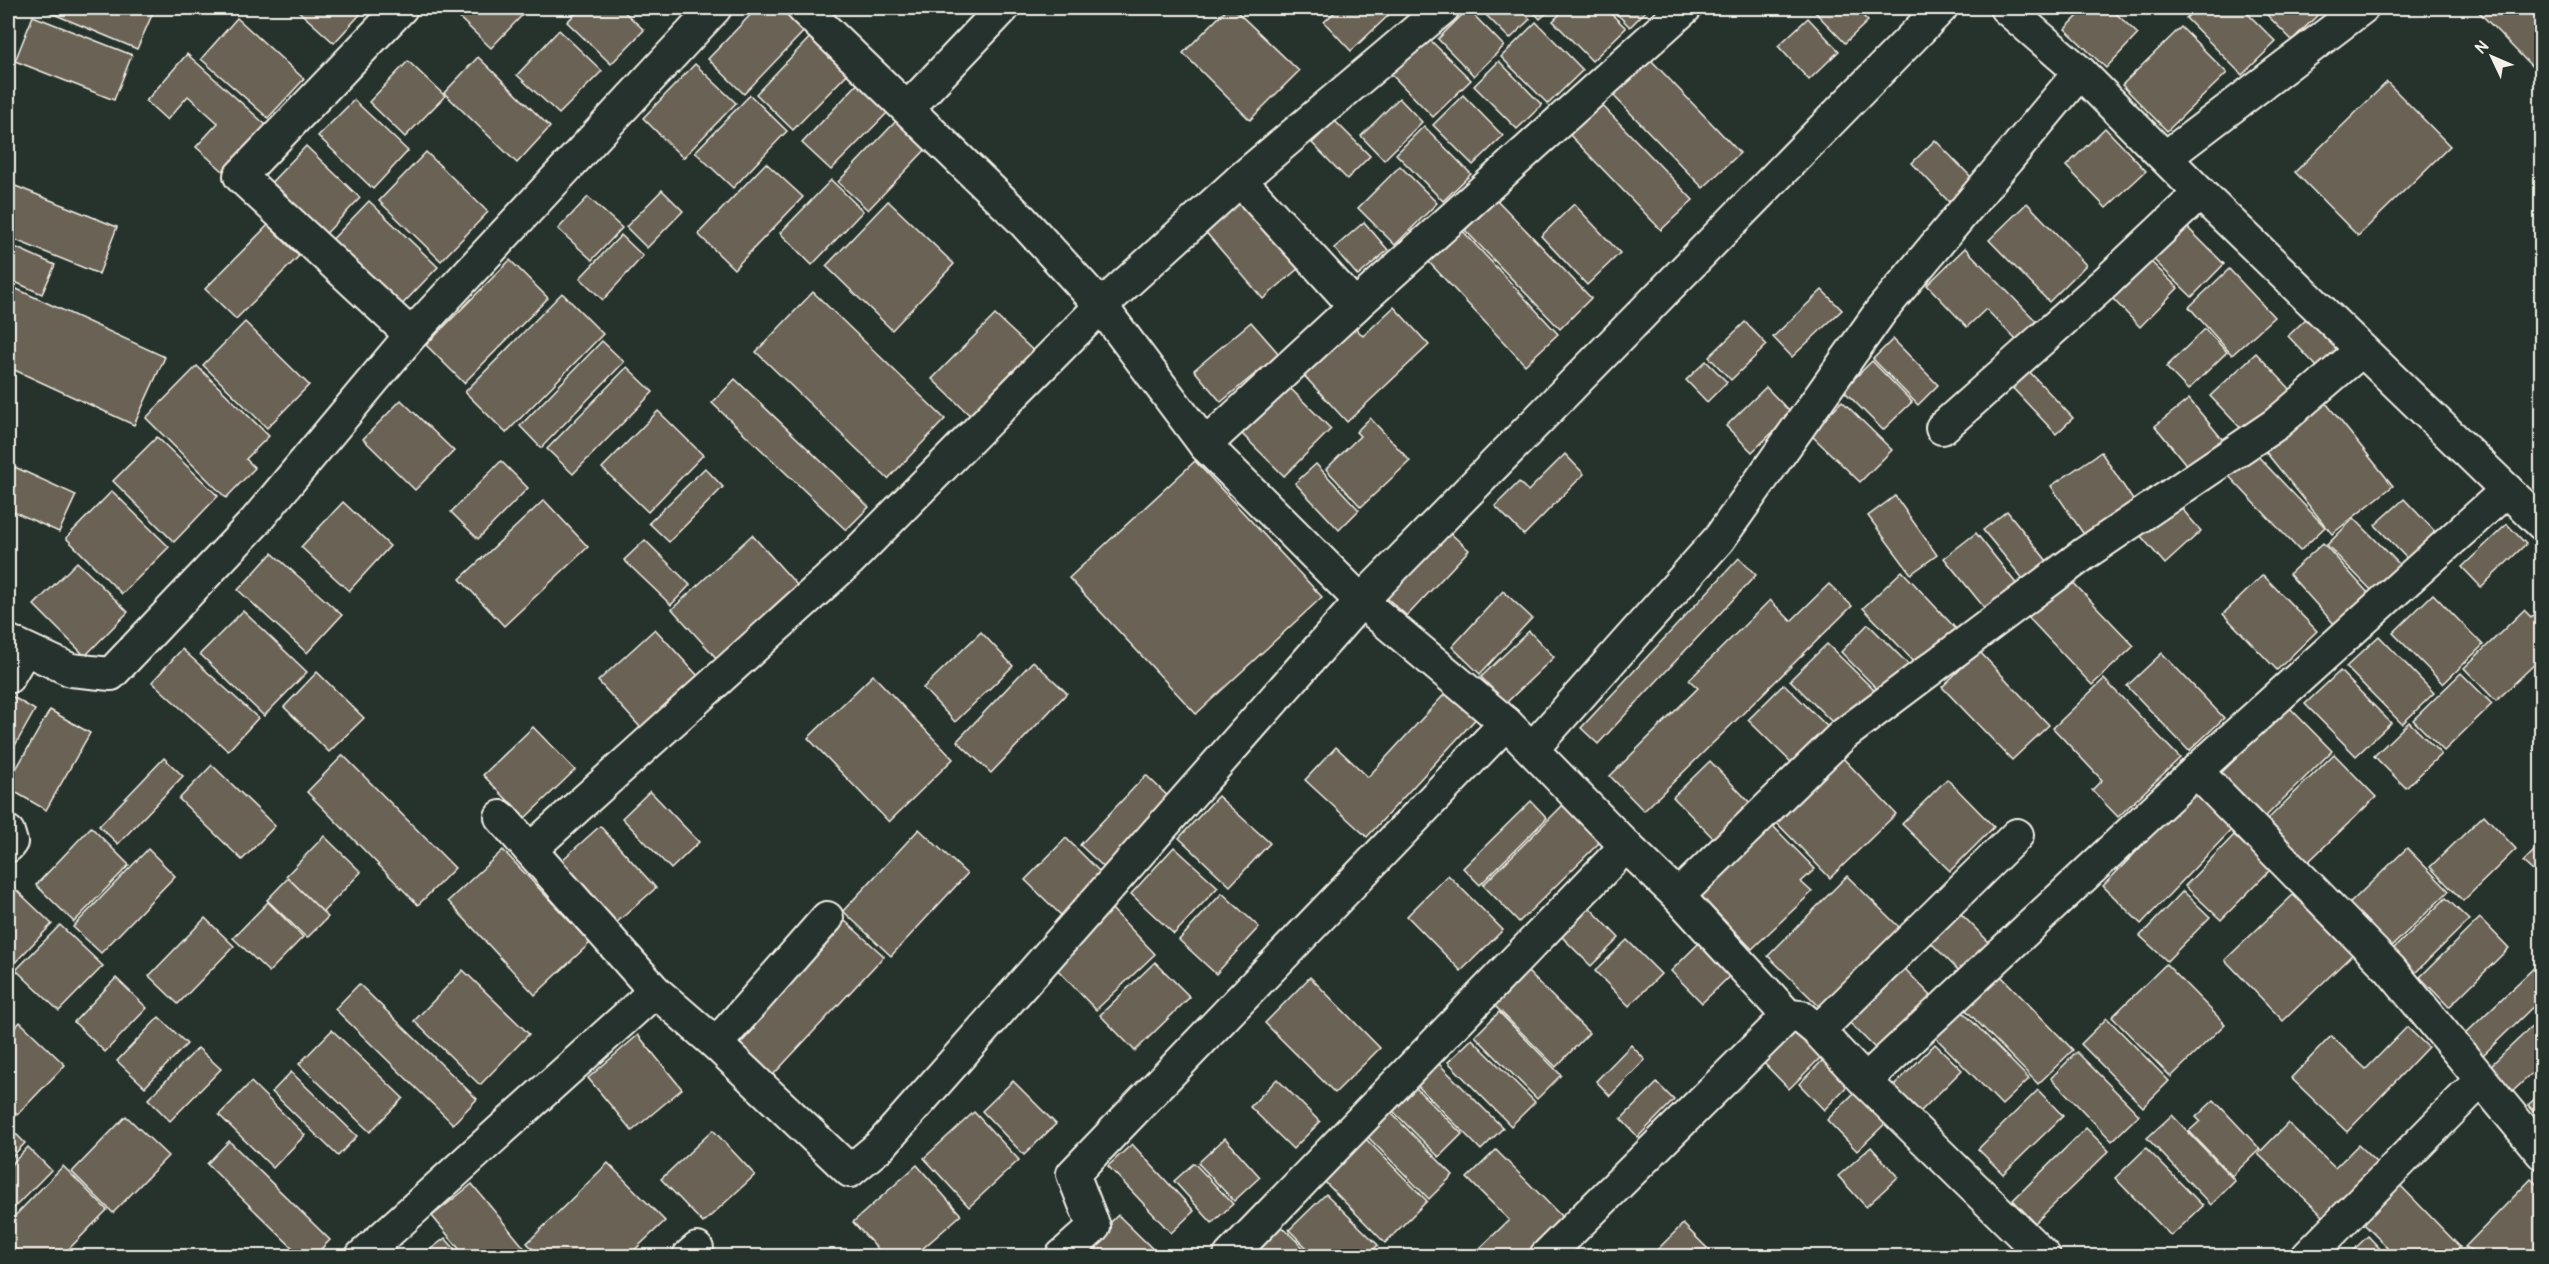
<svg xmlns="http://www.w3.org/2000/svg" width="2549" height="1264" font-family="Pangolin,sans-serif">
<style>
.building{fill:#6b6254;stroke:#f4f1e8;stroke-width:1.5}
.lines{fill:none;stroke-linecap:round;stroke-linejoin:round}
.minor-casing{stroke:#f4f1e8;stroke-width:36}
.minor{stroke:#26332d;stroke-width:32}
</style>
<rect width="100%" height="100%" fill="#26332d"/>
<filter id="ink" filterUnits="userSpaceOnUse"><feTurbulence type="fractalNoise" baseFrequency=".0167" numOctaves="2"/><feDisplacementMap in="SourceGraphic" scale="12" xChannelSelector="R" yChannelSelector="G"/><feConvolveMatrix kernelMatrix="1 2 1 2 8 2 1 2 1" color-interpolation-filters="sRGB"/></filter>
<g filter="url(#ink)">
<g class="building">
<polygon points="45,8 155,8 137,49 44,10"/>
<polygon points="295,8 366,8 334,43"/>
<polygon points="449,8 529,8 491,48"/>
<polygon points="581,8 620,8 644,30 611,64 567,22"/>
<polygon points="757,8 786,8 807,28 744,94 708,59"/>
<polygon points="1228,8 1233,8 1299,71 1250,120 1183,53"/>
<polygon points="1339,8 1388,8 1392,12 1351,51 1324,22"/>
<polygon points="1479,8 1520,8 1530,19 1510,39"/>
<polygon points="1530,8 1552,8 1540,19"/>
<polygon points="1566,8 1605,8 1626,28 1592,61 1553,21"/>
<polygon points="1611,8 1649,8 1630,27"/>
<polygon points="1811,8 1855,8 1868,21 1845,43"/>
<polygon points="2086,8 2110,8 2138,34 2106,68 2065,29"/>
<polygon points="2197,8 2242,8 2276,42 2242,75 2186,18"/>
<polygon points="2260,8 2325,8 2292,40"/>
<polygon points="2475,8 2535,8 2542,14 2542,77"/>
<polygon points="1468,9 1504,46 1474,76 1438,39"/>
<polygon points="33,16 132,55 114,100 15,61"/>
<polygon points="237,18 304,79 268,118 201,59"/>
<polygon points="1808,18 1839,51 1809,80 1778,46"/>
<polygon points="1536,22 1583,70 1548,104 1501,57"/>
<polygon points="2181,27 2227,73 2167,131 2122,85"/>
<polygon points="559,30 602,71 559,114 517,75"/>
<polygon points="814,33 852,69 793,130 756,94"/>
<polygon points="1425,35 1471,80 1433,117 1388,71"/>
<polygon points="187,54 266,125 224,172 196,147 218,123 188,96 167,120 146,101"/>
<polygon points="478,57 550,127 517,163 444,93"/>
<polygon points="1648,57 1740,153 1703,188 1611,93"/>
<polygon points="408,61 445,96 405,137 369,102"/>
<polygon points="1499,61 1542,105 1517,129 1474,86"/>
<polygon points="695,64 736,103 683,158 643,118"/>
<polygon points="860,81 890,110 831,170 802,143"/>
<polygon points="2387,82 2450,146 2358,236 2295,172"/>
<polygon points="750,95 787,131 733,188 695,152"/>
<polygon points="1463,95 1503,136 1473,165 1433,125"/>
<polygon points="1399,98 1422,122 1384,160 1361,136"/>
<polygon points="354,100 408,151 373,189 318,136"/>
<polygon points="1600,103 1693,200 1661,230 1568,133"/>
<polygon points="899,118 929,146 868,210 838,182"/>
<polygon points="1335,121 1370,156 1347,179 1312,143"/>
<polygon points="1424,126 1471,174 1443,201 1396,154"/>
<polygon points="2105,128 2146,171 2106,208 2066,166"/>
<polygon points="1935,140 1973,179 1949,202 1912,163"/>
<polygon points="306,146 360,198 317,243 263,191"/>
<polygon points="426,152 488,212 441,261 379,201"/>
<polygon points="766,163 803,197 734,269 698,234"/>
<polygon points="1400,166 1437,203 1395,245 1358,208"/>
<polygon points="831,180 863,211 812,265 780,233"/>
<polygon points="8,183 117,227 99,274 8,237"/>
<polygon points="662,190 683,211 647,248 626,227"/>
<polygon points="588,197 622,228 592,260 558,229"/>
<polygon points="1240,197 1300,267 1263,299 1203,229"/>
<polygon points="1497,200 1591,298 1560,329 1465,230"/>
<polygon points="369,201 438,267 395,312 326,246"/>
<polygon points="888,201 954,264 892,330 826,266"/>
<polygon points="2027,203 2086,265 2049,302 1989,240"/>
<polygon points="1574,204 1620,253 1587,285 1541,236"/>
<polygon points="1364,222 1388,250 1358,276 1334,248"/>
<polygon points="268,225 299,256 236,319 205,289"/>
<polygon points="2187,227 2224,264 2192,297 2154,260"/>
<polygon points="1460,228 1558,334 1525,365 1427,260"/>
<polygon points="621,235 643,256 603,300 580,278"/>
<polygon points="8,244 55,265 42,294 8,279"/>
<polygon points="1965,248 2036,321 2017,341 1986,309 1967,327 1927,285"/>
<polygon points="2148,259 2178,288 2140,327 2111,297"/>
<polygon points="510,260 548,298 464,383 426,345"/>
<polygon points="2229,269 2274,317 2232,355 2189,307"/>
<polygon points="8,285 165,357 134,425 8,367"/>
<polygon points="1822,290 1842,310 1792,357 1773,337"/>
<polygon points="813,292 945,419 888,479 756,352"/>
<polygon points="562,293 603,334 506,433 465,392"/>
<polygon points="1394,307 1429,345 1347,422 1298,369 1349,321 1363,336"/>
<polygon points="995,315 1041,358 978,423 932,379"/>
<polygon points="2310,315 2343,351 2322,372 2288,336"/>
<polygon points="245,322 309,385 267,428 203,365"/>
<polygon points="1251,322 1279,354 1221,402 1194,370"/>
<polygon points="1745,322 1767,345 1731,380 1709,357"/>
<polygon points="2205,329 2227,352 2188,390 2166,367"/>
<polygon points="1893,339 1938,385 1918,405 1873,359"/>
<polygon points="602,341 624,362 541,448 520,426"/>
<polygon points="2256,353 2295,394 2249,437 2210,396"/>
<polygon points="1706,361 1727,382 1707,402 1686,380"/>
<polygon points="1872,361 1912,402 1883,430 1843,390"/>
<polygon points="197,366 269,436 246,459 255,468 226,498 146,418"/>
<polygon points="627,367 653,392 573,474 547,449"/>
<polygon points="2025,367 2073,418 2056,434 2008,383"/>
<polygon points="735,379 869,507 846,530 712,403"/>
<polygon points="1287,385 1331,429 1284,476 1240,432"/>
<polygon points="1766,387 1792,414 1752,452 1726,426"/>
<polygon points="2189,399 2227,445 2192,472 2155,426"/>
<polygon points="401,400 454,451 415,490 363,439"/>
<polygon points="1842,401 1892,450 1860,482 1810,434"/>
<polygon points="2326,403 2393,486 2332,534 2265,451"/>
<polygon points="658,411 703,455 648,512 602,468"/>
<polygon points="1370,418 1410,461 1361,507 1326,469 1360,436 1356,432"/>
<polygon points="157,437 218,496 174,542 113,481"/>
<polygon points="2251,449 2325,527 2300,551 2226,473"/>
<polygon points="2101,452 2137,506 2087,539 2051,486"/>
<polygon points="1565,454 1584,474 1524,535 1495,506 1519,482 1528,491"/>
<polygon points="501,461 528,488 478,539 451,512"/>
<polygon points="1195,461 1322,597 1196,714 1069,578"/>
<polygon points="8,464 76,495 59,532 8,509"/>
<polygon points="1316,464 1359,510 1339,530 1295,483"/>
<polygon points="705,468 723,487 669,542 649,523"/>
<polygon points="112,491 169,547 122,594 66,538"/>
<polygon points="1895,496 1937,555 1911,574 1868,516"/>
<polygon points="2404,499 2444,541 2416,568 2375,525"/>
<polygon points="544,500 588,547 504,626 460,579"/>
<polygon points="343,502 390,546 349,591 301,547"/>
<polygon points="2177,503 2201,531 2165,564 2140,535"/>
<polygon points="2007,511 2051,566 2028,585 1983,530"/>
<polygon points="2354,518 2405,570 2378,597 2327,545"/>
<polygon points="1440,524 1469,550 1407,616 1378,590"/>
<polygon points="2507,524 2526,544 2481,587 2462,567"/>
<polygon points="1976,533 2022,591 1991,616 1944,558"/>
<polygon points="752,535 798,586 718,660 672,609"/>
<polygon points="645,540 690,585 671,605 624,560"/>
<polygon points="2323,543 2369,594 2335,625 2289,574"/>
<polygon points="272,553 342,615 307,653 238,590"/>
<polygon points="1739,558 1756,575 1598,744 1581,728"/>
<polygon points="77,562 128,612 85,656 34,605"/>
<polygon points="1902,571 1958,631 1919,667 1863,608"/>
<polygon points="2066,575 2134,646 2092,685 2025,614"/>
<polygon points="2263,575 2317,631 2277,670 2223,614"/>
<polygon points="1829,584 1852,606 1644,811 1610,776 1698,688 1689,680 1770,600 1791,621"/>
<polygon points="1503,591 1532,618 1480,674 1452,647"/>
<polygon points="2433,594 2483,645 2443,684 2393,633"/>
<polygon points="2542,606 2542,657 2496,701 2464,668 2524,610 2531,617"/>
<polygon points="243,611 307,672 264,716 200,654"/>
<polygon points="1868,624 1909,665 1881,693 1841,652"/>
<polygon points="655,629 698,676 641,728 598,681"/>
<polygon points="1529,631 1554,657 1506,703 1481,677"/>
<polygon points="981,632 1013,666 955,722 923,688"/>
<polygon points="2379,636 2434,693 2402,724 2346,667"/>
<polygon points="1827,644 1875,691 1838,728 1790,680"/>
<polygon points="182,649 258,718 228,751 152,682"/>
<polygon points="1979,651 2049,725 2012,760 1942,687"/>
<polygon points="2162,653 2224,718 2189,751 2127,686"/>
<polygon points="1033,661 1067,693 991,773 957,741"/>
<polygon points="2340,671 2391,723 2356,756 2305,704"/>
<polygon points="317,672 364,718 329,752 284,707"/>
<polygon points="2461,673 2492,704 2444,751 2413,720"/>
<polygon points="873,675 953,759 889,822 808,738"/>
<polygon points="2104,679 2180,758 2118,817 2092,790 2102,780 2053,728"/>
<polygon points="1784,684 1833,732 1797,768 1748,720"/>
<polygon points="1453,685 1482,712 1367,837 1305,780 1336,747 1368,777"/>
<polygon points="8,694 35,710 8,758"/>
<polygon points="2289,707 2332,751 2263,819 2220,774"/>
<polygon points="50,710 90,733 46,810 8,788 8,783"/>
<polygon points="2409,722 2441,754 2406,788 2374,756"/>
<polygon points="533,727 575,770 525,818 483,775"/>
<polygon points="2334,754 2376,797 2306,864 2265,822"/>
<polygon points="343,755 455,868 418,905 307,792"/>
<polygon points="1840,755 1896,814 1830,878 1773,819"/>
<polygon points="164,758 183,776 118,844 99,826"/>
<polygon points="1710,761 1754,807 1717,842 1673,797"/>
<polygon points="212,765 275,826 242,860 179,799"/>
<polygon points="1146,775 1176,804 1111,874 1080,845"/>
<polygon points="1947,779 1994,827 1950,871 1902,824"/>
<polygon points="2198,788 2236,825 2141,924 2103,886"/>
<polygon points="650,791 699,842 671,869 622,818"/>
<polygon points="1218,796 1270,843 1230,886 1179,838"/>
<polygon points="1531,801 1547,818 1480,885 1463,868"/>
<polygon points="1564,804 1601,841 1519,922 1483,885"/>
<polygon points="2484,815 2516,849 2463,901 2430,867"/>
<polygon points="1769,822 1815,869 1801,882 1812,892 1752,949 1696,891"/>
<polygon points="600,826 656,888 616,923 561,861"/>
<polygon points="91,827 129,865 74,922 36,885"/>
<polygon points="919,829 967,874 891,956 843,911"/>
<polygon points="2234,835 2270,870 2221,920 2185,886"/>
<polygon points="324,836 361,872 323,912 286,876"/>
<polygon points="1066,838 1106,878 1066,920 1025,880"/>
<polygon points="2542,843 2542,879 2523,862"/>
<polygon points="1174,847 1218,887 1174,934 1131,894"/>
<polygon points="2407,848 2449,891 2388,950 2346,907"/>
<polygon points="148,849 175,876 101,953 73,927"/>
<polygon points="503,850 590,943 535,995 448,901"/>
<polygon points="1448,875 1503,930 1461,971 1407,916"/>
<polygon points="1847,876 1900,928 1821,1008 1768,956"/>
<polygon points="288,878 328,917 307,938 267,900"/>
<polygon points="8,882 52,924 8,970"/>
<polygon points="2183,891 2210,917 2167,961 2140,936"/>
<polygon points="1222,893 1259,927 1216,974 1179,940"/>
<polygon points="2295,893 2353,954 2283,1021 2225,960"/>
<polygon points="2446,898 2469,920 2414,974 2391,951"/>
<polygon points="268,902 303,937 269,972 233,938"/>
<polygon points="1589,907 1619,938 1591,966 1561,936"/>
<polygon points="1955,908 1991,944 1962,974 1926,938"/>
<polygon points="1112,909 1155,954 1096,1010 1053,965"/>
<polygon points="205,918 234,946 178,1004 149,976"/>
<polygon points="2480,918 2509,948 2449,1007 2420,977"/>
<polygon points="845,921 884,956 772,1076 739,1045 754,1029 749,1024"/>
<polygon points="60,925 103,966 59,1011 16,970"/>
<polygon points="1707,935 1739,967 1702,1003 1671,971"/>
<polygon points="1627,940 1661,974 1629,1006 1595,971"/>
<polygon points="2542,960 2542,998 2482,1056 2463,1036"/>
<polygon points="1155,962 1190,997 1135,1051 1100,1015"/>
<polygon points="2166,964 2225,1024 2171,1077 2112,1017"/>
<polygon points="1905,969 1940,1005 1886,1059 1850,1023"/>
<polygon points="463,970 529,1034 480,1085 414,1021"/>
<polygon points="1527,971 1589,1033 1556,1067 1493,1004"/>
<polygon points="2000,975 2073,1050 2038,1084 1965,1009"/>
<polygon points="1310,977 1380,1048 1335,1093 1265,1023"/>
<polygon points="116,978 147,1008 105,1052 74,1022"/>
<polygon points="359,984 477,1099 453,1124 335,1009"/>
<polygon points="1499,1012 1561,1075 1537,1099 1475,1036"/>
<polygon points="1963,1012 2029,1079 2002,1105 1936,1038"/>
<polygon points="159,1017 187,1044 145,1087 117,1061"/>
<polygon points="2542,1017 2542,1064 2513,1091 2489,1067"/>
<polygon points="2107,1018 2169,1081 2143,1107 2081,1044"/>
<polygon points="1797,1020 1827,1051 1789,1089 1759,1058"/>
<polygon points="20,1022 65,1065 17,1115 8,1105 8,1035"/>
<polygon points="2407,1027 2428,1047 2347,1132 2291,1078 2331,1036 2366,1069"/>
<polygon points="332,1030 403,1098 370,1132 299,1064"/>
<polygon points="638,1035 682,1089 632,1131 588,1078"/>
<polygon points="1472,1039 1535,1102 1511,1126 1448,1062"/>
<polygon points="1935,1044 1962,1070 1917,1115 1890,1090"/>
<polygon points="1631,1045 1645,1060 1610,1096 1596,1081"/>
<polygon points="198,1048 221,1069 170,1121 148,1099"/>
<polygon points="2077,1052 2139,1115 2112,1141 2051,1078"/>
<polygon points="1829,1054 1854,1079 1824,1110 1799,1084"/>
<polygon points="1435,1060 1503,1128 1481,1150 1413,1081"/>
<polygon points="291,1072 357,1136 338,1156 272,1092"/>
<polygon points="1277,1079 1320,1122 1293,1149 1250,1107"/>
<polygon points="1013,1081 1056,1124 1024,1155 982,1111"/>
<polygon points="251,1082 305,1135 273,1168 219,1115"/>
<polygon points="1657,1083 1674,1100 1638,1137 1621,1119"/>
<polygon points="1412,1084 1462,1134 1439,1157 1389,1107"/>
<polygon points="1863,1084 1894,1115 1857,1151 1827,1120"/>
<polygon points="2038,1090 2063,1116 2003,1174 1978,1149"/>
<polygon points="2542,1092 2542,1120 2528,1105"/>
<polygon points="2214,1100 2260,1149 2232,1176 2189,1131 2200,1121 2196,1117"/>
<polygon points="974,1112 1019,1160 969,1207 924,1158"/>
<polygon points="1390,1112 1453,1175 1429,1199 1366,1135"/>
<polygon points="2172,1115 2235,1181 2211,1205 2147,1138"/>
<polygon points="126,1116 168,1156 113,1213 72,1172"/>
<polygon points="2288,1123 2335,1168 2358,1145 2377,1163 2325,1218 2258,1154"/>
<polygon points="8,1126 25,1143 8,1161"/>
<polygon points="2086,1128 2109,1151 2035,1223 2013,1200"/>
<polygon points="713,1130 755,1175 703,1223 661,1179"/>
<polygon points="1364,1137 1427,1201 1385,1243 1322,1179"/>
<polygon points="1225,1138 1260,1177 1234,1201 1198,1163"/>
<polygon points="229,1141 330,1240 314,1256 301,1256 207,1164"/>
<polygon points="1132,1144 1194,1211 1171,1233 1108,1166"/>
<polygon points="28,1147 51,1170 8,1214 8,1168"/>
<polygon points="1871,1147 1898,1177 1866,1207 1838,1176"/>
<polygon points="2146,1148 2203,1206 2171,1236 2115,1178"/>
<polygon points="1496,1150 1566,1221 1530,1256 1479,1256 1475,1253 1509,1220 1467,1178"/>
<polygon points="608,1163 665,1221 628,1256 540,1256 527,1243"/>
<polygon points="1194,1163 1233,1204 1212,1223 1174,1181"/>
<polygon points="917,1165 961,1215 914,1256 884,1256 853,1222"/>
<polygon points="63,1166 107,1210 62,1256 14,1256 8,1250 8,1223"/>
<polygon points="2531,1179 2542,1189 2542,1243 2529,1256 2482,1256 2465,1247"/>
<polygon points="472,1184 531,1256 465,1256 432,1216"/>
<polygon points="2399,1184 2460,1247 2450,1256 2396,1256 2361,1221"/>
<polygon points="1326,1194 1378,1245 1367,1256 1315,1256 1289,1230"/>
<polygon points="1118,1215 1160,1256 1077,1256"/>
<polygon points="1277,1222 1312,1256 1258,1256 1250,1249"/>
<polygon points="1683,1224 1715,1256 1651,1256"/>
<polygon points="2368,1236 2387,1256 2347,1256"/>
<polygon points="445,1238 461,1256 422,1256"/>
</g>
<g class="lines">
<g class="minor-casing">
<g id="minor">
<polyline points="401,8 240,176 411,335"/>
<polyline points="803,8 1022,220 1101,306 1205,445 1361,601 1506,723 1626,846 1678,896 1788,1016"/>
<polyline points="2006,8 2080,72 2200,193 2542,524"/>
<polyline points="908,108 1003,8"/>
<polyline points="2166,157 2362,8"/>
<polyline points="1240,180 1355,306 1685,8"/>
<polyline points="1942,428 2107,281 2200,193"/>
<polyline points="1205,445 1355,306"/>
<polyline points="8,641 71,670 111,674 254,523 411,335 715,8"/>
<polyline points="8,677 24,650"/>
<polyline points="1532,749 1719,539 1881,311 2080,72"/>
<polyline points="2196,771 2390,969 2542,1153"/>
<polyline points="501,817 655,991 716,1044 850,1171 881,1145 1361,601 1941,8"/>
<polyline points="8,832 11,842 8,846"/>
<polyline points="530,850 849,561 1101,306 1240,180 1443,8"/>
<polyline points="1678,896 1843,735 2084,554 2276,424 2362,350"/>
<polyline points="1818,1031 2017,835"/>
<polyline points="716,1044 827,918"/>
<polyline points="1865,1081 2196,771 2507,490"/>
<polyline points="362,1256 655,991"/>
<polyline points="689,1256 697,1249"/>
<polyline points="1062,1256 1094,1227 1073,1174 1506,723"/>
<polyline points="1230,1256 1626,846"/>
<polyline points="1546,1256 1788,1016 1801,1017 1818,1031 1865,1081 2044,1256"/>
<polyline points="2308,1256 2481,1080"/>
</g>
</g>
<use href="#minor" class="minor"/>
</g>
</g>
<rect width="2549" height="1264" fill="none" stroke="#26332d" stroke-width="30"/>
<rect x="15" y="15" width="2519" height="1234" fill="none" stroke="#f4f1e8" stroke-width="2" filter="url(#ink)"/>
<g transform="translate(2492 57) rotate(314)" stroke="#26332d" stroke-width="4.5" paint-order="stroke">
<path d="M0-4.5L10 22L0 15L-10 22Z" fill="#f4f1e8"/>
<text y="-9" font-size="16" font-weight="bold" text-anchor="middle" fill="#f4f1e8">N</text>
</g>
</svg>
